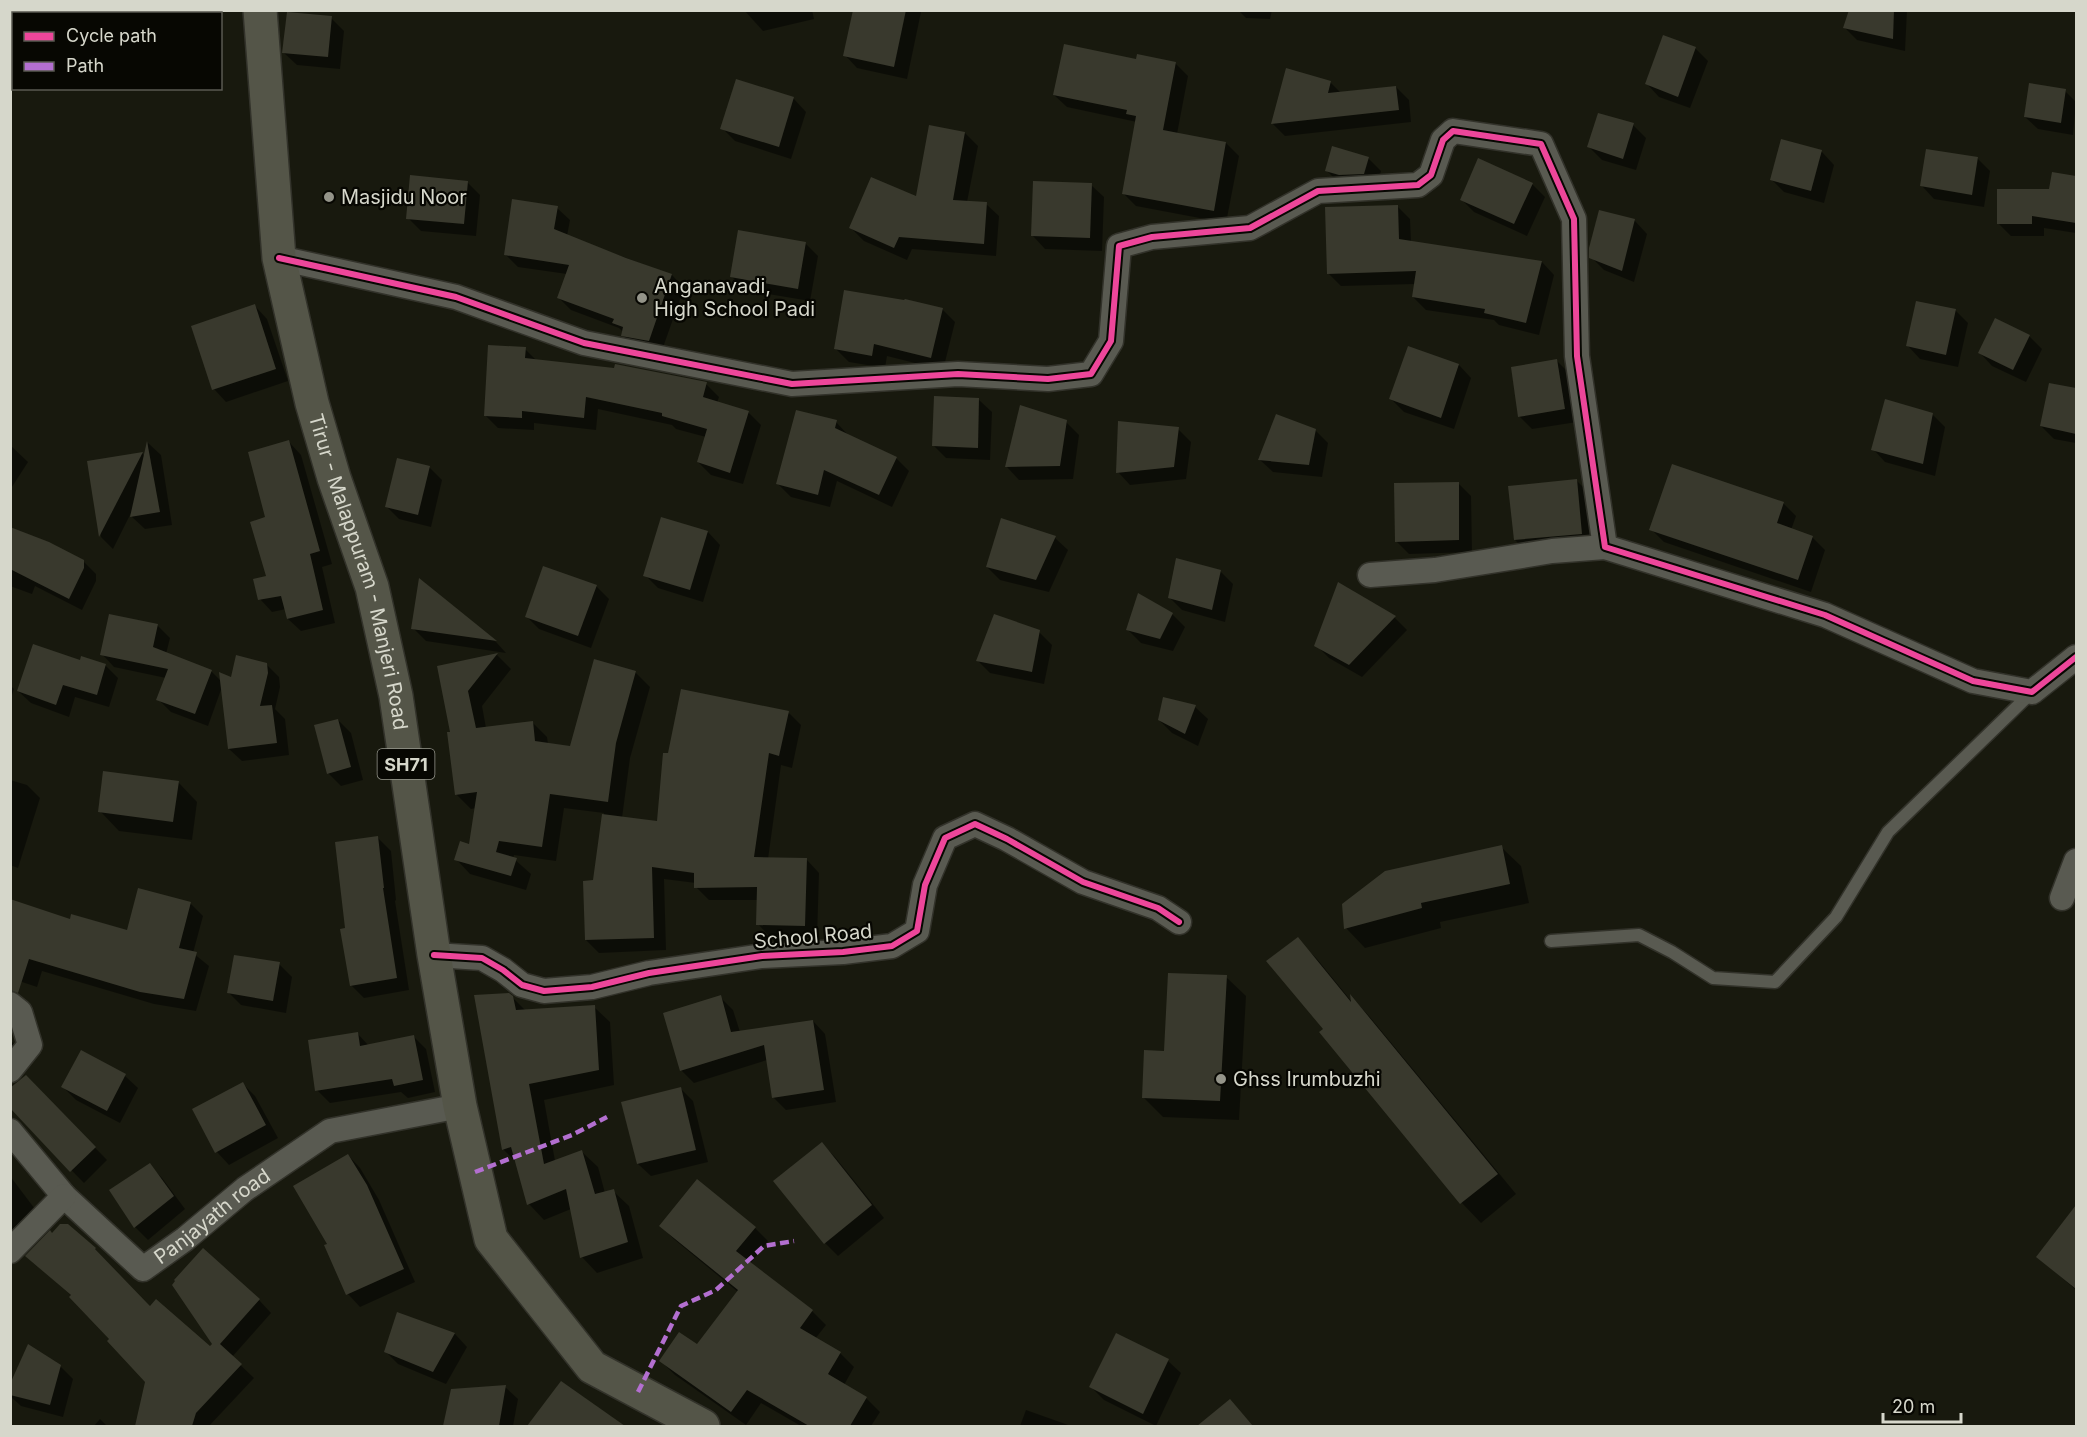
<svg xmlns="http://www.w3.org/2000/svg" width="2087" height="1437" font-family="Inter,sans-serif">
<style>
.shadow{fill:#0007}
.building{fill:#39392d}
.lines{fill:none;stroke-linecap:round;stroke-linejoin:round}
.service-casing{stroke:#32322a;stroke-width:15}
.minor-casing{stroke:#32322a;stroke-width:27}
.primary-casing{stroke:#32322a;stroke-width:36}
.service{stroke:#595a51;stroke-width:12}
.minor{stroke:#595a51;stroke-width:24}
.primary{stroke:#545548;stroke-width:33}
.quiet{stroke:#b36fd0;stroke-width:4.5;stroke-dasharray:9 4.5;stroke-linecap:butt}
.cycleway-casing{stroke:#070702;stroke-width:10}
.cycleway{stroke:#ed469a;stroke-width:6}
.poi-dot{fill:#949489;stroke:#070702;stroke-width:2}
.labels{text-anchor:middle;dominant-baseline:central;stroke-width:4.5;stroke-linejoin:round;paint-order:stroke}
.shield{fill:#070702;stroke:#98998f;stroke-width:1.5}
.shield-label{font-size:18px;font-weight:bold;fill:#d6d7cb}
.poi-label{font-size:20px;fill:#d6d7cb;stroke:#070702;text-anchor:start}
.street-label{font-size:20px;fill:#d6d7cb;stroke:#070702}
</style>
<rect width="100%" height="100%" fill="#18190e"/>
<g class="shadow">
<polygon points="744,10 812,10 814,19 763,31"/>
<polygon points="854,10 921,12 907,79 857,68 845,55"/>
<polygon points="1238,10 1272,10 1270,19 1246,18"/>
<polygon points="1851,10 1907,10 1905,51 1857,40 1844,27"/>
<polygon points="331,18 344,31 340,69 297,65 284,53"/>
<polygon points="1695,48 1708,61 1690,108 1659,97 1647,84"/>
<polygon points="1138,61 1175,63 1188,76 1177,134 1226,143 1239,156 1226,223 1136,206 1124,194 1137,122 1067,107 1054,95"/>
<polygon points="737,81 794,99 806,112 791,159 735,141 722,128"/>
<polygon points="1330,82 1341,93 1396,87 1409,100 1411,122 1285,136 1272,123"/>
<polygon points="2065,91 2076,102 2073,135 2038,129 2025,117"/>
<polygon points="1633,125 1646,138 1636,170 1602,160 1589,147"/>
<polygon points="965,133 978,146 967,202 986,204 999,216 996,256 912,249 907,260 864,241 851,228 917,198"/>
<polygon points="1782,141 1822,152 1834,165 1824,203 1784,192 1771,179"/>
<polygon points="1368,158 1381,171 1377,186 1340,184 1327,171"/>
<polygon points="1977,158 1990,171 1984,207 1934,199 1922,186"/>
<polygon points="2053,174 2076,178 2076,233 2044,228 2044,236 2011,236 1998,223 2051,191"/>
<polygon points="467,182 480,195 476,236 421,231 408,218"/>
<polygon points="1532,184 1545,197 1527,236 1474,212 1461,199"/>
<polygon points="1091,185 1104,197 1102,251 1045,249 1033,236"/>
<polygon points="1398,207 1410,219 1411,242 1542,262 1554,275 1539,335 1499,325 1494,320 1426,310 1413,297 1415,284 1341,286 1328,273"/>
<polygon points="557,208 570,220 567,236 672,275 684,288 661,353 635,348 623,335 623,332 619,328 571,310 558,297 567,274 518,267 505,254"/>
<polygon points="1600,212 1635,221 1647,234 1634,282 1604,270 1591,257"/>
<polygon points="805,243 818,256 810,301 745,290 732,277"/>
<polygon points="255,306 267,319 288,381 226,402 214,389"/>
<polygon points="942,309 955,322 943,370 887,356 885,368 849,362 836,349"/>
<polygon points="1955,310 1968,323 1958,367 1920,359 1908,346"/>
<polygon points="2029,336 2042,349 2026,382 1992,366 1980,353"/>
<polygon points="525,349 537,361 706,384 719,397 717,403 748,412 761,425 743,484 711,475 698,462 706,437 676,429 672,425 598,409 596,430 534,423 534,430 498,428 485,415"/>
<polygon points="1557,361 1570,374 1577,422 1532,429 1519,416"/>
<polygon points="1459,365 1471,378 1454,429 1404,412 1391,399"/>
<polygon points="2050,384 2076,390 2076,443 2054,439 2041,426"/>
<polygon points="979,400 992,412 990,460 946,458 933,445"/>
<polygon points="1932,414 1945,427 1935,476 1885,462 1873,449"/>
<polygon points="836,422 849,436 896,458 909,471 892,507 837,481 830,507 791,497 778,484"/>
<polygon points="1066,422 1079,435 1073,479 1019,480 1007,467"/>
<polygon points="1178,429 1191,442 1186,479 1130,485 1118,472"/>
<polygon points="1315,430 1328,443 1322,477 1273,472 1260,460"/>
<polygon points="289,442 301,455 332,564 322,567 335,623 301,631 288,619 286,609 272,612 260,599 268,577 267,518"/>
<polygon points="148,443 161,455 172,525 145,529 132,517 133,509 113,549 101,537 89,462 142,453 145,457"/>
<polygon points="10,445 28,462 10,490"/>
<polygon points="429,467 442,480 431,527 399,519 386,506"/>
<polygon points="1576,480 1589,493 1594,546 1528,553 1515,540"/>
<polygon points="1458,483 1471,496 1472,552 1409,554 1396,541"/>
<polygon points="1783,503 1796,516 1791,530 1812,537 1825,550 1811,592 1664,542 1651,529"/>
<polygon points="10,529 83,561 96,574 96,581 82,610 35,586 32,594 10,586"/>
<polygon points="708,532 720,545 703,602 658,588 645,575"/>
<polygon points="1055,538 1068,550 1049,592 1000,580 987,567"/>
<polygon points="1220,571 1233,584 1225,622 1182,610 1169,597"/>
<polygon points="420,581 496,642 506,653 426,641 413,628"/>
<polygon points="1339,584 1395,618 1407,630 1362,677 1329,658 1316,645"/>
<polygon points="596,586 609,599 591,648 539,629 527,617"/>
<polygon points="1172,614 1185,627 1173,651 1141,643 1128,630"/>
<polygon points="157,625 170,638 166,654 211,671 222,682 266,664 279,677 280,687 275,709 285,719 289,755 242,761 229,749 222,687 208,726 171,712 158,699 166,678 114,667 102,654"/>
<polygon points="1039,632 1052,645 1044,684 990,673 977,660"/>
<polygon points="497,655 511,669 482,706 486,728 532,722 547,737 548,744 571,747 635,672 650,687 630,758 622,818 658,823 789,713 801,725 792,768 781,765 768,859 807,860 819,873 817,938 770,937 758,924 758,900 709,900 696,887 696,883 664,879 666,950 599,953 586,940 604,813 564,808 556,861 514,855 513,858 531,874 526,890 470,874 456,859 470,846 476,808 471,809 456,794 452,733 439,667"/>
<polygon points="81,662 105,665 118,678 109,707 75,697 69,717 31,703 18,691"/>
<polygon points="10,685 14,689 10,701"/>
<polygon points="1195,707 1208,719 1198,746 1172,733 1159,720"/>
<polygon points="338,720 351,733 363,780 341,786 328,773"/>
<polygon points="10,780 27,785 40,798 18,868 10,865"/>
<polygon points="178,782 197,802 192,840 119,831 100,811"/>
<polygon points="378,838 391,851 396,900 395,901 409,990 364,998 351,985 347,930"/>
<polygon points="1501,847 1521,866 1529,903 1440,922 1441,928 1365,948 1346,928"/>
<polygon points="10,901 71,921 128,932 190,903 203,916 193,953 209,966 196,1011 154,1004 42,971 37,987 10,978"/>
<polygon points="1297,939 1317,959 1352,1002 1352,998 1369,1016 1516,1194 1481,1223 1462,1203 1321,1032 1325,1029"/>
<polygon points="279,964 292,977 286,1013 241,1005 229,993"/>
<polygon points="1226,977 1246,996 1239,1120 1163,1117 1143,1097 1165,1052"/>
<polygon points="512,997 526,1011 594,1007 610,1022 614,1085 544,1100 555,1161 582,1152 598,1167 605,1193 613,1191 629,1206 643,1258 597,1273 582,1257 571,1209 544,1220 529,1204 517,1163 503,1149"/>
<polygon points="720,997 733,1010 740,1032 813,1021 825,1034 836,1102 786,1110 773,1097 767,1060 694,1083 681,1070"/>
<polygon points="357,1033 369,1046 413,1036 426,1049 435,1092 408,1098 401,1092 330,1103 317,1090"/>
<polygon points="10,1040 28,1057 10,1076"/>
<polygon points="81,1052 125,1076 138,1088 120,1123 76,1100 63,1087"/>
<polygon points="26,1077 107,1160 84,1183 24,1122"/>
<polygon points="242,1083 255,1096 278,1138 229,1165 217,1152 194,1110"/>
<polygon points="681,1089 693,1101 708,1162 651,1176 638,1164"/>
<polygon points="822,1144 835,1157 884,1218 838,1256 825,1243 776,1181"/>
<polygon points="348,1155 360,1168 379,1200 415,1282 360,1307 348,1294"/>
<polygon points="149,1165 162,1178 185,1209 148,1240 135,1227 111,1191"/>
<polygon points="10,1176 44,1221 10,1251"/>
<polygon points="2068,1219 2076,1225 2076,1290 2038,1257"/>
<polygon points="661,1226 755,1228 768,1241 750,1264 812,1311 826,1325 815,1339 840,1353 854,1367 844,1385 866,1398 880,1412 871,1426 801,1426 761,1403 746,1425 675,1375 661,1361 698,1346 738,1292 675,1240"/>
<polygon points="95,1249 148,1306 210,1348 259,1300 271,1313 232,1357 254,1378 209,1426 137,1426 146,1381 72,1296 40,1268"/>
<polygon points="398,1314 455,1334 467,1347 446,1384 398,1364 386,1352"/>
<polygon points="1117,1335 1168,1361 1181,1373 1156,1426 1104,1400 1091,1387"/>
<polygon points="60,1366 73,1379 63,1417 21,1406 10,1396 10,1388"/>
<polygon points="561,1383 623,1426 532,1426 530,1424"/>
<polygon points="505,1387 518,1399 513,1426 444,1426 452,1391"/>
<polygon points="1230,1401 1253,1426 1200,1426"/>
<polygon points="1026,1410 1071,1426 1020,1426"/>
<polygon points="100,1419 107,1426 94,1426"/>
</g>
<g class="building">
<polygon points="853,10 906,10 894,67 843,56"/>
<polygon points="1849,10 1894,10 1893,39 1843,28"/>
<polygon points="287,12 332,16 328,57 282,53"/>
<polygon points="1663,35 1696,47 1678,97 1645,84"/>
<polygon points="1064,44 1136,59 1137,54 1176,62 1163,130 1226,142 1214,211 1122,194 1136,116 1126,114 1127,110 1053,95"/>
<polygon points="1286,68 1331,81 1328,93 1396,86 1399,110 1271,124"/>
<polygon points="736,79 794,97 779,147 720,129"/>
<polygon points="2029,83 2066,89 2061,123 2024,117"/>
<polygon points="1598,113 1634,123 1623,159 1587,147"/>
<polygon points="929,125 965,132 953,200 987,202 984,244 899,237 894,248 849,228 871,177 916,196"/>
<polygon points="1781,139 1822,150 1811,191 1770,180"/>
<polygon points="1332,146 1369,157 1364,174 1339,175 1325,171"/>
<polygon points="1926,149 1978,157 1972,195 1920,186"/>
<polygon points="1478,158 1533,183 1514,224 1460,200"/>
<polygon points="2052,172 2076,176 2076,223 2032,216 2032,224 1997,224 1997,189 2049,189"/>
<polygon points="410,175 468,181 464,224 406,219"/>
<polygon points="1033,181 1092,183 1090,238 1031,236"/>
<polygon points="512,199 558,206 554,229 626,258 672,274 649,341 621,336 623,327 612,323 614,319 557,298 569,265 504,255"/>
<polygon points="1398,205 1399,239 1542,261 1526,323 1484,313 1485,309 1412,297 1416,271 1327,274 1325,207"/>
<polygon points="1599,210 1635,219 1622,271 1589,258 1589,248"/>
<polygon points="738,230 806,242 798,289 730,277"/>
<polygon points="844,290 904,300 905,299 943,308 931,358 874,344 872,356 834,349"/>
<polygon points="1916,301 1956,309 1946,355 1906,346"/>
<polygon points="255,304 276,369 212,390 191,326"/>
<polygon points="1995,318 2030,335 2013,370 1978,353"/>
<polygon points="488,345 526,347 525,358 614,368 615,364 707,382 703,397 749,411 730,473 697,462 707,429 662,416 662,413 586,397 584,418 522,411 522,418 484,416"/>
<polygon points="1408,346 1459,364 1441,418 1389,399"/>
<polygon points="1557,359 1565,409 1518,417 1511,367"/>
<polygon points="2049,383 2076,388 2076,434 2040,426"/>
<polygon points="934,396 979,398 978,448 932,446"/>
<polygon points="1885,399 1933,413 1923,464 1871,450"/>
<polygon points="1020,405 1067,420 1060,466 1005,467"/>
<polygon points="796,410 837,420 835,428 897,457 879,495 824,470 818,495 776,484"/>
<polygon points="1276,414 1316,429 1309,465 1258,460"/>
<polygon points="1118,421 1179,427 1174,467 1116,473"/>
<polygon points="289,440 320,551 310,554 323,610 287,619 281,596 258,600 253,579 266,576 250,522 265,517 248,452"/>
<polygon points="147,441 160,512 130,517"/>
<polygon points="143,452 99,537 87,461"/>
<polygon points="397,458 430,466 418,515 385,507"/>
<polygon points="1672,464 1784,502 1777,523 1813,536 1798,580 1649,530"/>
<polygon points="1577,479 1582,534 1514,540 1508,486"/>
<polygon points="1459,482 1459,540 1395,542 1394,483"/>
<polygon points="661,517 708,531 690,590 643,576"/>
<polygon points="1001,518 1056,536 1036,580 986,567"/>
<polygon points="10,527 49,542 84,560 84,568 69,599 10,569"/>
<polygon points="1176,558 1221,570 1212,610 1168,598"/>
<polygon points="543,566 597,585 578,636 525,617"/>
<polygon points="419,578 450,603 497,641 411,629"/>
<polygon points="1338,582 1396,616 1349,665 1314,646"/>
<polygon points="1138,593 1173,613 1160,639 1126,630"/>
<polygon points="109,614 158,624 153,647 212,670 195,714 156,700 168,669 100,655"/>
<polygon points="994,614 1040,630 1032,672 976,661"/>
<polygon points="33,644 80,660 81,656 106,664 97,695 63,685 56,705 17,691"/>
<polygon points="498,653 468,691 476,728 533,721 535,741 570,746 594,659 636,671 616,743 608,802 550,794 542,847 499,841 496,852 517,858 511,876 454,860 460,841 469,844 477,792 455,795 447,732 450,732 437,666"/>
<polygon points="236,655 267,663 268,673 260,706 272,705 277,743 228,749 219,672 231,677"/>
<polygon points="681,689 789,711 779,756 769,753 754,857 807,858 805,926 756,925 757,887 694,888 694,873 652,867 654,938 585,940 583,881 593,880 602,814 657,821 663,753 668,753"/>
<polygon points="1163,697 1196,705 1185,734 1158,720"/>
<polygon points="338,719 351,767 327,774 314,725"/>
<polygon points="103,771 179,781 173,822 98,812"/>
<polygon points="378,836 384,888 383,888 397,978 350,986 340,929 345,928 335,842"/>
<polygon points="1502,845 1510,884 1421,903 1422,908 1344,929 1342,904 1385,871"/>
<polygon points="138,888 191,902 179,948 197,952 184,999 140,992 29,959 18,993 10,990 10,899 70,919 71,914 127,930"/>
<polygon points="1298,937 1351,1002 1350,994 1498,1174 1460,1204 1319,1032 1323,1029 1266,961"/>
<polygon points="234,955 280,962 273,1001 227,993"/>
<polygon points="1168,973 1227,975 1220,1101 1142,1098 1144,1050 1164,1051"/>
<polygon points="509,993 513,996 516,1010 595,1005 599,1070 529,1084 544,1164 582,1150 595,1194 614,1189 628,1242 580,1258 566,1189 527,1205 511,1147 502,1150 474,995"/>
<polygon points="721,995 731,1032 813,1020 824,1090 772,1098 764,1045 680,1071 663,1013"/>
<polygon points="358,1032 360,1046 414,1035 423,1080 394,1086 392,1079 315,1091 308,1040"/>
<polygon points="81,1050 126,1074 107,1111 61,1087"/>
<polygon points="26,1075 96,1147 70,1172 10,1108 10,1088"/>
<polygon points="243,1082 266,1125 215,1153 192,1109"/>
<polygon points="681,1087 696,1150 637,1164 621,1102"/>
<polygon points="822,1142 872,1205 824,1244 773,1181"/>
<polygon points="348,1154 367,1185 404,1269 346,1295 324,1245 327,1244 293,1186"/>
<polygon points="150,1163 174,1196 134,1228 109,1190"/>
<polygon points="697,1179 756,1227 736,1251 813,1310 800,1328 841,1352 828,1374 867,1397 850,1426 809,1426 747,1390 731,1412 659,1361 679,1332 697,1344 738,1290 659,1226"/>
<polygon points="2076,1205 2076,1289 2036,1257"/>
<polygon points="60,1224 68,1224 96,1248 95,1249 147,1303 150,1306 156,1299 210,1346 212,1344 172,1285 175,1281 174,1280 203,1248 260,1299 220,1344 242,1364 196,1413 192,1426 135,1426 145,1382 107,1341 109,1339 69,1297 71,1295 25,1256 50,1230 52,1233"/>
<polygon points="397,1312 455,1333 433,1372 384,1352"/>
<polygon points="1116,1333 1169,1359 1143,1414 1089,1387"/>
<polygon points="28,1344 61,1365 50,1405 10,1395 10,1384"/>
<polygon points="561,1381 625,1426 527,1426"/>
<polygon points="506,1385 499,1426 443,1426 451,1389"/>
<polygon points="1230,1399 1253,1426 1197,1426"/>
</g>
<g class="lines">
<g class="service-casing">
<polyline id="service" points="1551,941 1639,935 1672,952 1713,978 1775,982 1836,917 1888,832 2031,693"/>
</g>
<g class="minor-casing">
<g id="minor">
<polyline points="279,258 456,297 584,343 792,384 958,374 1048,379 1091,374 1111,341 1119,246 1152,237 1250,228 1318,191 1418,185 1431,175 1443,140 1453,131 1541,144 1574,219 1577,356 1605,547 1825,615 1973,681 2032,692 2076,657"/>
<polyline points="1370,575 1435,570 1552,551 1605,547"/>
<polyline points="2062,898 2076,861"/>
<polyline points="434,955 482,958 503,970 522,985 544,991 592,987 649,973 762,956 843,952 892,946 917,931 925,885 945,838 975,824 1007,839 1083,882 1158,908 1179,922"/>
<polyline points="10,1004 20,1012 30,1045 10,1070"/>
<path id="s1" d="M 10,1131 L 64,1196 L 143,1269 L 185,1239 L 245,1189 L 330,1131 L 460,1106"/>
<polyline points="10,1251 64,1196"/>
</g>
</g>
<g class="primary-casing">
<g id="primary">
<path id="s2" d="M 260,10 L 279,258 L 312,403 L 334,478 L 372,587 L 396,696 L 434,955 L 460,1106 L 491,1239 L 592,1367 L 703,1426"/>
</g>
</g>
<use href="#service" class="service"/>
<use href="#minor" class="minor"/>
<use href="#primary" class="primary"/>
<g class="quiet">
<polyline points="475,1172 572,1135 607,1117"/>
<polyline points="638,1392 681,1306 716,1290 764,1246 794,1241"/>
</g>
<g class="cycleway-casing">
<g id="cycleway">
<polyline points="279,258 456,297 584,343 792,384 958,374 1048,379 1091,374 1111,341 1119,246 1152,237 1250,228 1318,191 1418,185 1431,175 1443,140 1453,131 1541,144 1574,219 1577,356 1605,547 1825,615 1973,681 2032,692 2076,657"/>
<polyline points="434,955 482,958 503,970 522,985 544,991 592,987 649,973 762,956 843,952 892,946 917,931 925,885 945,838 975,824 1007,839 1083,882 1158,908 1179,922"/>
</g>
</g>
<use href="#cycleway" class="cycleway"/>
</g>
<g class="poi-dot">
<circle cx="329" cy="197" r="6"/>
<circle cx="642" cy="298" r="6"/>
<circle cx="1221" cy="1079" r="6"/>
</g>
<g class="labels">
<rect class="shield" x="377.5" y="749" width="57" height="30" rx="4.5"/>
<g class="shield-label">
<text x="406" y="764">SH71</text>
</g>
<g class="poi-label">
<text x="341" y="197">Masjidu Noor</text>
<text x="654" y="286">Anganavadi,<tspan x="654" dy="23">High School Padi</tspan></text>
<text x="1233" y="1079">Ghss Irumbuzhi</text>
</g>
<g class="street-label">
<text stroke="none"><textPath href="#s2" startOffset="573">Tirur - Malappuram - Manjeri Road</textPath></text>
<text transform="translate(813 936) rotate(-5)">School Road</text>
<text stroke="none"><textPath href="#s1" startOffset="279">Panjayath road</textPath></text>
</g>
</g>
<rect width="2087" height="1437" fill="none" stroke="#d6d7cb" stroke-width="24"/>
<rect x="12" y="12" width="210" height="78" fill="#070702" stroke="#5a5a52" stroke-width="1.5"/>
<rect x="24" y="32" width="30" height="9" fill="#ed469a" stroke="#5a5a52" stroke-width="1.5"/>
<text x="66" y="42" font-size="18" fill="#d6d7cb">Cycle path</text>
<rect x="24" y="62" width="30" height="9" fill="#b36fd0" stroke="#5a5a52" stroke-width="1.5"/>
<text x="66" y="72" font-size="18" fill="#d6d7cb">Path</text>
<path d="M1883 1413v9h78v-9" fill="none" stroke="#d6d7cb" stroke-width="3"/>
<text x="1892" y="1413" font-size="18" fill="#d6d7cb" stroke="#070702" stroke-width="4.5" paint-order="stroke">20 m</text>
</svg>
